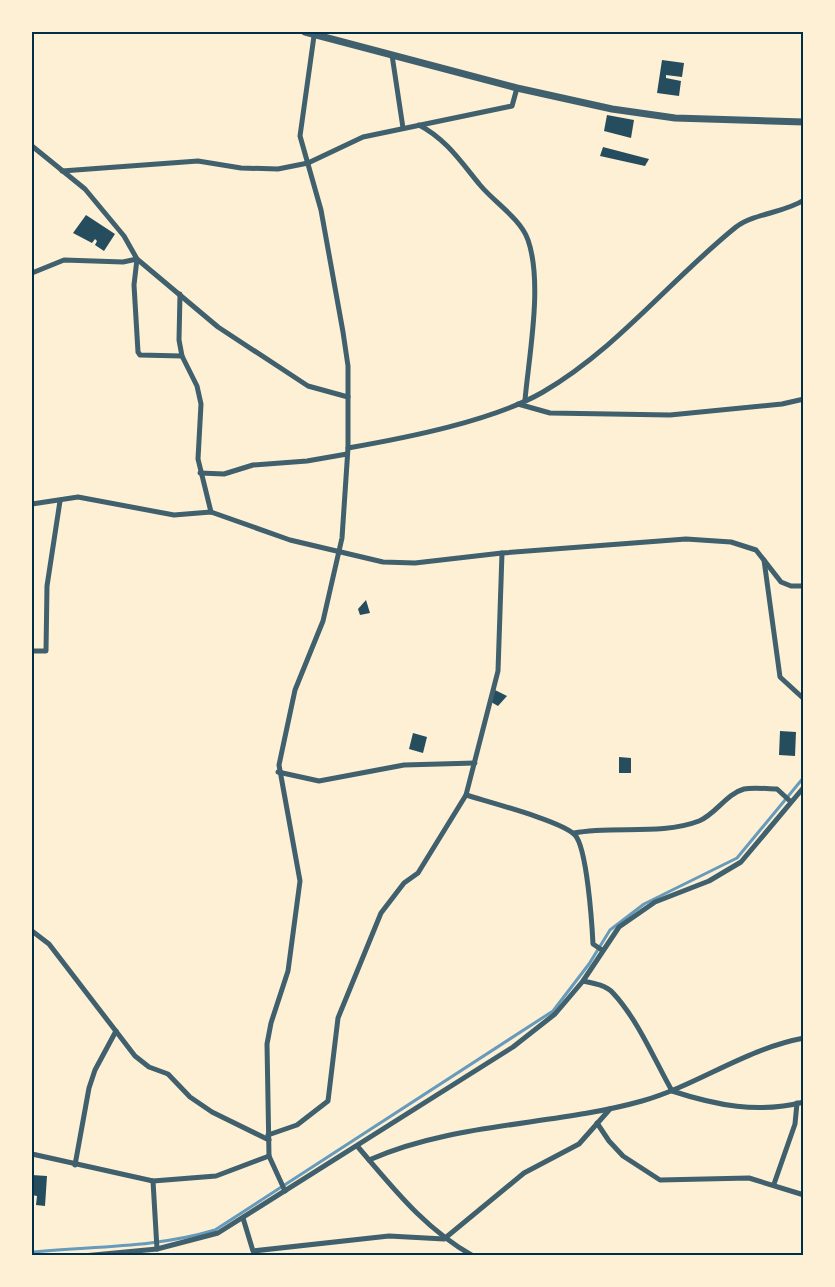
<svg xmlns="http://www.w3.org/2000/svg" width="835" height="1287" font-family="'PT Serif',serif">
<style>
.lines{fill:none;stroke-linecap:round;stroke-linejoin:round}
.stream{stroke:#669bbc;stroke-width:3}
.building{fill:#264d5e}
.minor{stroke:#3f606c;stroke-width:5}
.tertiary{stroke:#3f606c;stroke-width:7}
.neatline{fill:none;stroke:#003049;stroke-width:2}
</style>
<rect width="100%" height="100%" fill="#fdf0d5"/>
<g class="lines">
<path class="stream" d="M 32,1252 C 94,1246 155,1248 215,1230 L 553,1011 L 589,964 L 610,930 L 644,904 L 737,858 L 804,777"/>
</g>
<g class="building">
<polygon points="662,60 684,63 682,77 666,75 666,78 681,81 679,96 657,93"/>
<polygon points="607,115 634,120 631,138 604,131"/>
<polygon points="603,147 649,159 645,166 600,156"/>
<polygon points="86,215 115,234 104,251 95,245 97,241 95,239 92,243 73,233"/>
<polygon points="366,600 370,613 360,615 358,609"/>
<polygon points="495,690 507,696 498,706 491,702"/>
<polygon points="780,731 796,732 795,756 779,755"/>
<polygon points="413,733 427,737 423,753 409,749"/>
<polygon points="619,757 631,758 631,773 619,773"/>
<polygon points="32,1175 47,1176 45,1206 36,1205 37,1196 32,1195"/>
</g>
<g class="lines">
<g class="minor">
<polyline points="392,55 403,128"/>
<path d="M 419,125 C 446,139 461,162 480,185 C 494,202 521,219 528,240 C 543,283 529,355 525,400"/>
<polyline points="32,146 85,189 124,236 137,259 218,327 308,386 348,397"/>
<polyline points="62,171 198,161 241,168 278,169 308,163 363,137 512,106 517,88"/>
<polyline points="32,273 64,260 123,262 137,259 134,285 138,352 140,355 182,356"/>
<polyline points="180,294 179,340 182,356 197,386 201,404 198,459 211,512"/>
<polyline points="518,404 550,413 670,415 782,404 804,399"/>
<path d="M 348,448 C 405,438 493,421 543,392 C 617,349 670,280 736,227 C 755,213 784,213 804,200"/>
<polyline points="200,473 224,474 253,465 307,461 347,454"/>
<polyline points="32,504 78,497 174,515 211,512 290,540 383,562 415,563 502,553 686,539 731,542 756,550 781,582 791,586 804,586"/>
<polyline points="764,560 780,677 804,699"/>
<polyline points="32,651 46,651 47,586 60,501"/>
<polyline points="278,772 319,781 404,765 475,763"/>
<path d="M 466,795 C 488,802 562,821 575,835 C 587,848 592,924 593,944 L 602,950"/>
<path d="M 574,833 C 614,825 660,836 699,821 C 716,814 726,794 744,789 C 754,787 767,789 777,789 L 790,801"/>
<polyline points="32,931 49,944 135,1056 149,1067 168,1074 190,1097 212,1112 269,1140"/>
<path d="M 583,981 C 593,983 606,985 613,993 C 638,1020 654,1059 672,1091 C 715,1105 758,1114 804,1102"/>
<polyline points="597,1123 609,1141 623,1156 660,1180 749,1178 804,1195"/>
<polyline points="268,1135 297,1125 328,1101 338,1018 381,913 404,883 418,873 466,795 498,671 502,553"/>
<path d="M 358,1147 C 394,1189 424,1228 473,1256"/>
<polyline points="32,1154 153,1181 216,1176 269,1156"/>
<path d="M 369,1160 C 455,1122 553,1126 642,1101 C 698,1085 745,1049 804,1038"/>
<polyline points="75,1165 89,1088 95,1070 116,1031"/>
<polyline points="153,1181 157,1249"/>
<polyline points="774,1184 795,1124 797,1103"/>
<polyline points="285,1191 269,1156 267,1044 271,1023 288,971 300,881 279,765 295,690 323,621 342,538 348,448 348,366 343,332 321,210 300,136 314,36"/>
<polyline points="243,1218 253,1251 389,1236 444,1239 524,1173 579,1144 610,1109"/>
<polyline points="83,1256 157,1249 218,1233 513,1047 555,1014 583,981 619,927 655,902 709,881 741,862 804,787"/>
</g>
<polyline class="tertiary" points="305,32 517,88 612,109 675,118 804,122"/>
</g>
<rect width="835" height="1287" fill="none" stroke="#fdf0d5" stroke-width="66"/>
<rect x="33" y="33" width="769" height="1221" class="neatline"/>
</svg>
